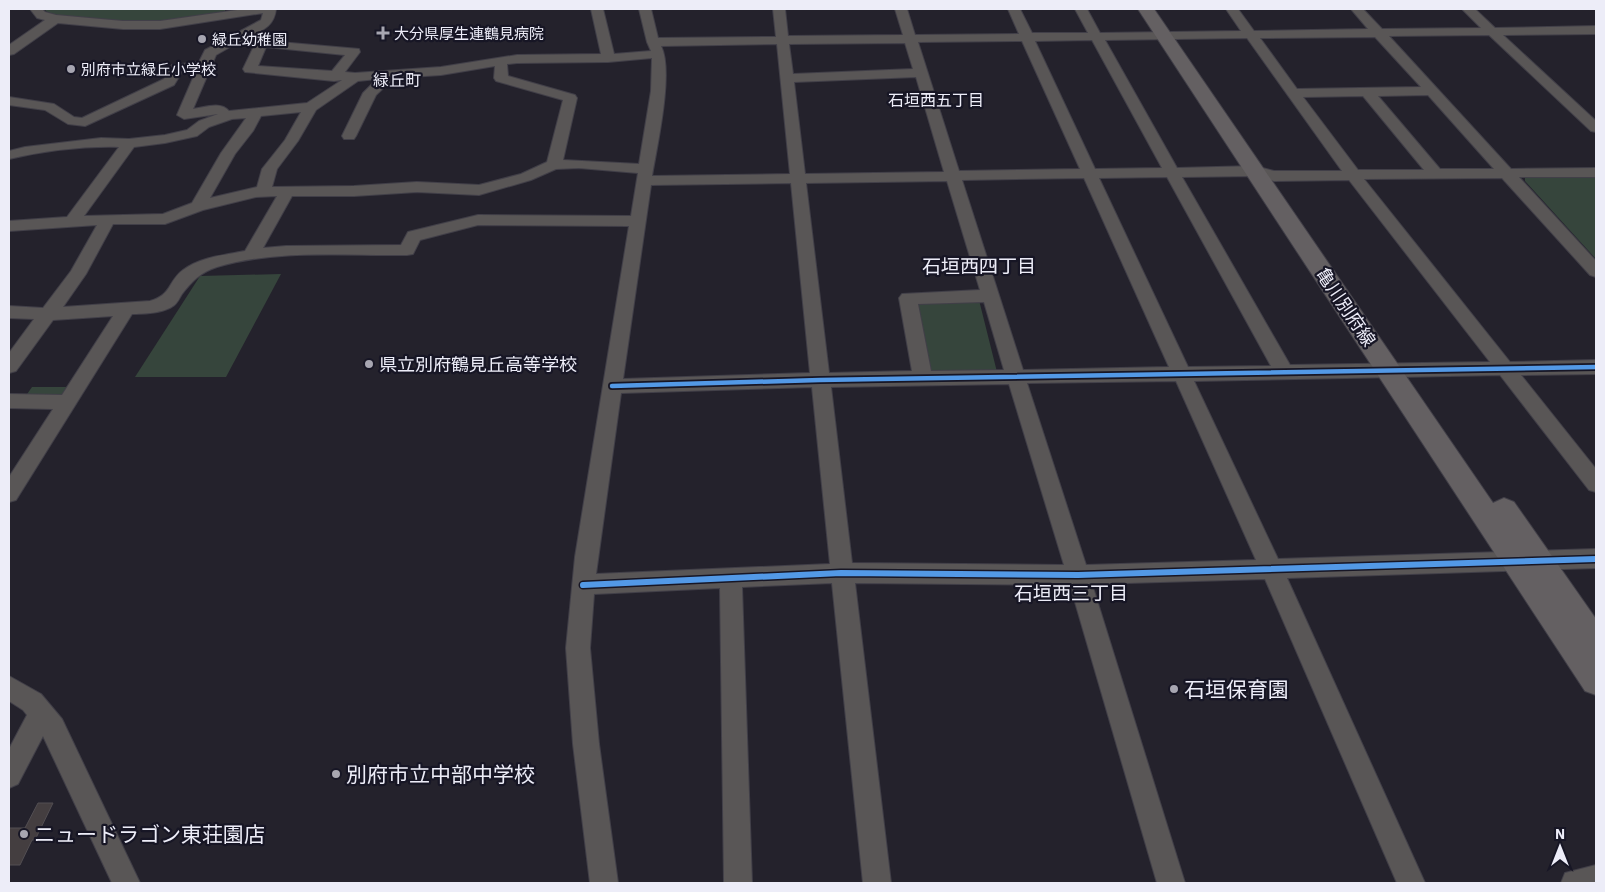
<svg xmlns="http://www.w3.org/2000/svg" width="1605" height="892" font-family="'IBM Plex Sans','Noto Sans JP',sans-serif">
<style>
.green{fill:#36453c}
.building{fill:#443e40;stroke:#524e52}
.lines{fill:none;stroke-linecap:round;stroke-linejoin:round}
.minor-casing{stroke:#413f48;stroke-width:2}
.major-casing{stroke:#413f48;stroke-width:2}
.minor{fill:#595656;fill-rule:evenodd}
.major{fill:#646062;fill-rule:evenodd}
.cycleway-far1-casing{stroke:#171625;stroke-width:8}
.cycleway-casing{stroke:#171625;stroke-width:9}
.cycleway-far1{stroke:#5399e6;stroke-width:4.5}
.cycleway{stroke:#5399e6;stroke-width:6}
.poi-dot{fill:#a7a6b1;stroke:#171625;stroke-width:2}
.labels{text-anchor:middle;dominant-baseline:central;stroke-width:4.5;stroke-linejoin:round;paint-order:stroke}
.far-poi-label{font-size:15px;fill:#ededf8;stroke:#171625;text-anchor:start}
.far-neighbourhood-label{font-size:16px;fill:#ededf8;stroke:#171625}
.street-label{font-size:18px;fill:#ededf8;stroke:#171625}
.poi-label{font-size:18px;fill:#ededf8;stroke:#171625;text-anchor:start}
.neighbourhood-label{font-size:19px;fill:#ededf8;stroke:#171625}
.near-poi-label{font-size:21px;fill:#ededf8;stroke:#171625;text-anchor:start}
</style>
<rect width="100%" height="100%" fill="#24222c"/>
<g class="green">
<path d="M 44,9 L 225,9 L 225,12 C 205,15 186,20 167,21 C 148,22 53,22 44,9 Z"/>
<polygon points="1596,177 1596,259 1525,181 1525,178"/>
<polygon points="281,274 226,377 135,377 200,276"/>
<polygon points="979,300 997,372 925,374 912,302"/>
<polygon points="32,387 69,387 63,396 23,400"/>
</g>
<polygon class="building" points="38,803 53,803 35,840 32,840 20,865 9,865 9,828 25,828"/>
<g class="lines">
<g class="minor-casing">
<g id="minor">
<path d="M 30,9 L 42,9 L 45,12 L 56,15 L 123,21 L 160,21 L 244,9 L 276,9 C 274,28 260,31 245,39 L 359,49 L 360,52 L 345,72 L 355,73 L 441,67 L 517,55 L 601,54 L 591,9 L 603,9 L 614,54 L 651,51 L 647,42 L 639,9 L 651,9 L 658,38 L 776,37 L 773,9 L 785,9 L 788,36 L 903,35 L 895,9 L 907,9 L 915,35 L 1019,34 L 1008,9 L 1020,9 L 1032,33 L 1088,33 L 1075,9 L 1087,9 L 1100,33 L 1241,31 L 1226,9 L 1238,9 L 1254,31 L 1368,29 L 1351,9 L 1363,9 L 1382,29 L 1481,28 L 1462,9 L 1475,9 L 1495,28 L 1596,26 L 1596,34 L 1503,35 L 1596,121 L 1596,132 L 1591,131 L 1489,35 L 1389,36 L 1511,169 L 1596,168 L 1596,177 L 1519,177 L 1596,261 L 1596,277 L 1590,275 L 1502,178 L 1364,179 L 1510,362 L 1596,360 L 1596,374 L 1521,375 L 1596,469 L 1596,492 L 1589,490 L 1500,375 L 1194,381 L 1278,559 L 1596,549 L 1596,568 L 1287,578 L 1425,883 L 1397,883 L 1265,579 L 1092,584 L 1185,883 L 1157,883 L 1070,585 L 855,583 L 891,883 L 863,883 L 832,583 L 742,587 L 752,883 L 724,883 L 720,588 L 594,594 L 590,648 L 599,744 L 618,883 L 590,883 L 573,744 L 566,648 L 575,557 L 629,226 L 478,225 L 420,240 L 413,254 L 407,255 C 345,256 277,249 217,267 C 201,272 192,281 182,294 C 180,297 177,304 173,306 C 164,313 143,314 132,314 L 16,500 L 9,502 L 9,477 L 53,409 L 9,408 L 9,394 L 62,395 L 113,316 L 53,320 L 16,371 L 9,373 L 9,353 L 34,319 L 9,318 L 9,306 L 43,308 L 71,271 L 97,225 L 9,231 L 9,221 L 67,217 L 119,147 C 83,146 44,151 9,159 L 9,151 L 25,147 L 101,138 L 129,139 L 165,135 L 187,130 L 199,121 L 218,114 L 184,119 L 177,115 L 196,71 L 182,72 L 174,85 L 85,126 L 68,124 L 45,110 L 9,105 L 9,97 L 54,104 L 74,117 L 82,118 L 164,79 L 172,65 L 199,62 L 205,50 L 261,20 L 263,13 L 160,29 L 123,29 L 58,23 L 14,54 L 9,55 L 9,45 L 45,20 L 37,18 ZM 1375,37 L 1421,87 L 1297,89 L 1260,38 ZM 1247,38 L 1342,171 L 1274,171 L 1255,166 L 1177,168 L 1105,40 ZM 244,39 L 243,42 L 244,45 L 254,46 L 243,69 L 245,72 L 334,81 L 342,80 L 307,103 L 229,111 C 221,101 205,107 193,109 L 216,55 ZM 1092,40 L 1162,168 L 1095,169 L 1035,41 ZM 1022,41 L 1080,169 L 959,171 L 918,42 ZM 905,43 L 913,69 L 793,74 L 789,44 ZM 777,44 L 790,174 L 652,176 C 657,146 674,71 661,46 ZM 266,47 L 345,55 L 332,71 L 258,66 ZM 652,58 L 651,91 L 639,164 L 563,160 L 577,98 L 575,95 L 508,76 L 507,64 L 517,63 L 608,62 ZM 495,66 L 494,78 L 496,81 L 563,100 L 547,162 L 521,174 L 479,185 L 417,182 L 354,186 L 272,187 L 277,169 L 298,141 L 316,110 L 358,81 L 377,79 L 363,93 L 342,136 L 344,139 L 354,139 L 356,136 L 376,95 L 394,78 L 441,75 ZM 916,77 L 944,172 L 805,174 L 794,82 ZM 1428,95 L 1494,169 L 1440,169 L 1378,96 ZM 1363,96 L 1424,170 L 1358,170 L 1303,97 ZM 301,112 L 285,140 L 262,169 L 257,187 L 210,198 L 235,154 L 253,131 L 261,116 ZM 246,118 L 221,153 L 192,203 L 163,214 L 84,216 L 134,147 L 165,143 L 197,136 L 209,127 L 232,119 ZM 579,168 L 638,173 L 631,216 L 478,215 L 408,232 L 401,245 L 286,246 L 263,248 L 292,196 L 354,196 L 417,192 L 479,195 L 531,180 L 556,169 ZM 1255,176 L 1274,181 L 1349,180 L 1490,362 L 1290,365 L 1182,177 ZM 1167,177 L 1271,366 L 1188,367 L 1099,178 ZM 1084,178 L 1169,367 L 1023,370 L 962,180 ZM 947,181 L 980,290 L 902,294 L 899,298 L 912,371 L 829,373 L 806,183 ZM 791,183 L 810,373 L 623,379 L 651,185 ZM 277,196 L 245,251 C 224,255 201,257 183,270 C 168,281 172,295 150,301 L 63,307 L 86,274 L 113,224 L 165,224 L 203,210 L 256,197 ZM 984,302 L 1004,370 L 931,371 L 918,304 ZM 1176,381 L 1256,560 L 1086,565 L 1027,383 ZM 1009,384 L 1064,565 L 852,563 L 831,387 ZM 812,387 L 830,564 L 596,574 L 621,393 Z"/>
<polygon points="9,676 41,694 62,719 140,883 112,883 43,736 18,784 9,788 9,749 27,715 23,710 9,701"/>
<polygon points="1596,865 1596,883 1561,883 1565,873"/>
</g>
</g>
<g class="major-casing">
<polygon id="major" points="1138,9 1154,9 1493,503 1504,498 1514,502 1596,619 1596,695 1585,691"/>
</g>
<use href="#minor" class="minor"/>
<use href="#major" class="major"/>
<g class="cycleway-far1-casing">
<polyline id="cycleway-far1" points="612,386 820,380 1596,367"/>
</g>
<g class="cycleway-casing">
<polyline id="cycleway" points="583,585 841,573 1078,575 1596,559"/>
</g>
<use href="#cycleway-far1" class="cycleway-far1"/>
<use href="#cycleway" class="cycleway"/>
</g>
<g class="poi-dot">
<path d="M380.5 25.5h5v5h5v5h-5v5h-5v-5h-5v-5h5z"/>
<circle cx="202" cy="39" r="5"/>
<circle cx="71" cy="69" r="5"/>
<circle cx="369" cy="364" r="5"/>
<circle cx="1174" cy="689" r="5"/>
<circle cx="336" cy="774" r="5"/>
<circle cx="24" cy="834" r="5"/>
</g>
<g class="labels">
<g class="far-poi-label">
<text x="394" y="33">大分県厚生連鶴見病院</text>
<text x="212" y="39">緑丘幼稚園</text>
<text x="81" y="69">別府市立緑丘小学校</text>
</g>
<g class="far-neighbourhood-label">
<text x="397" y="80">緑丘町</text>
<text x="936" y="100">石垣西五丁目</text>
</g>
<g class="street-label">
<text transform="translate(1346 307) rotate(56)">亀川別府線</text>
</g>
<g class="poi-label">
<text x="379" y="364">県立別府鶴見丘高等学校</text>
</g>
<g class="neighbourhood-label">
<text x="979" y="266">石垣西四丁目</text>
<text x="1071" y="593">石垣西三丁目</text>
</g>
<g class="near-poi-label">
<text x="1184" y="689">石垣保育園</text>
<text x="346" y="774">別府市立中部中学校</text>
<text x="34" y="834">ニュードラゴン東荘園店</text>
</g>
</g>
<rect width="1605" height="892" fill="none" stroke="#ededf8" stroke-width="20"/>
<g transform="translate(1560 847)" stroke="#171625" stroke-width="4" paint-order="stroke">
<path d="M0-4L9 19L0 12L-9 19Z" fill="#ededf8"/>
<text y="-8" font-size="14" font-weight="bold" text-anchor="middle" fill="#ededf8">N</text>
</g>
</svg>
